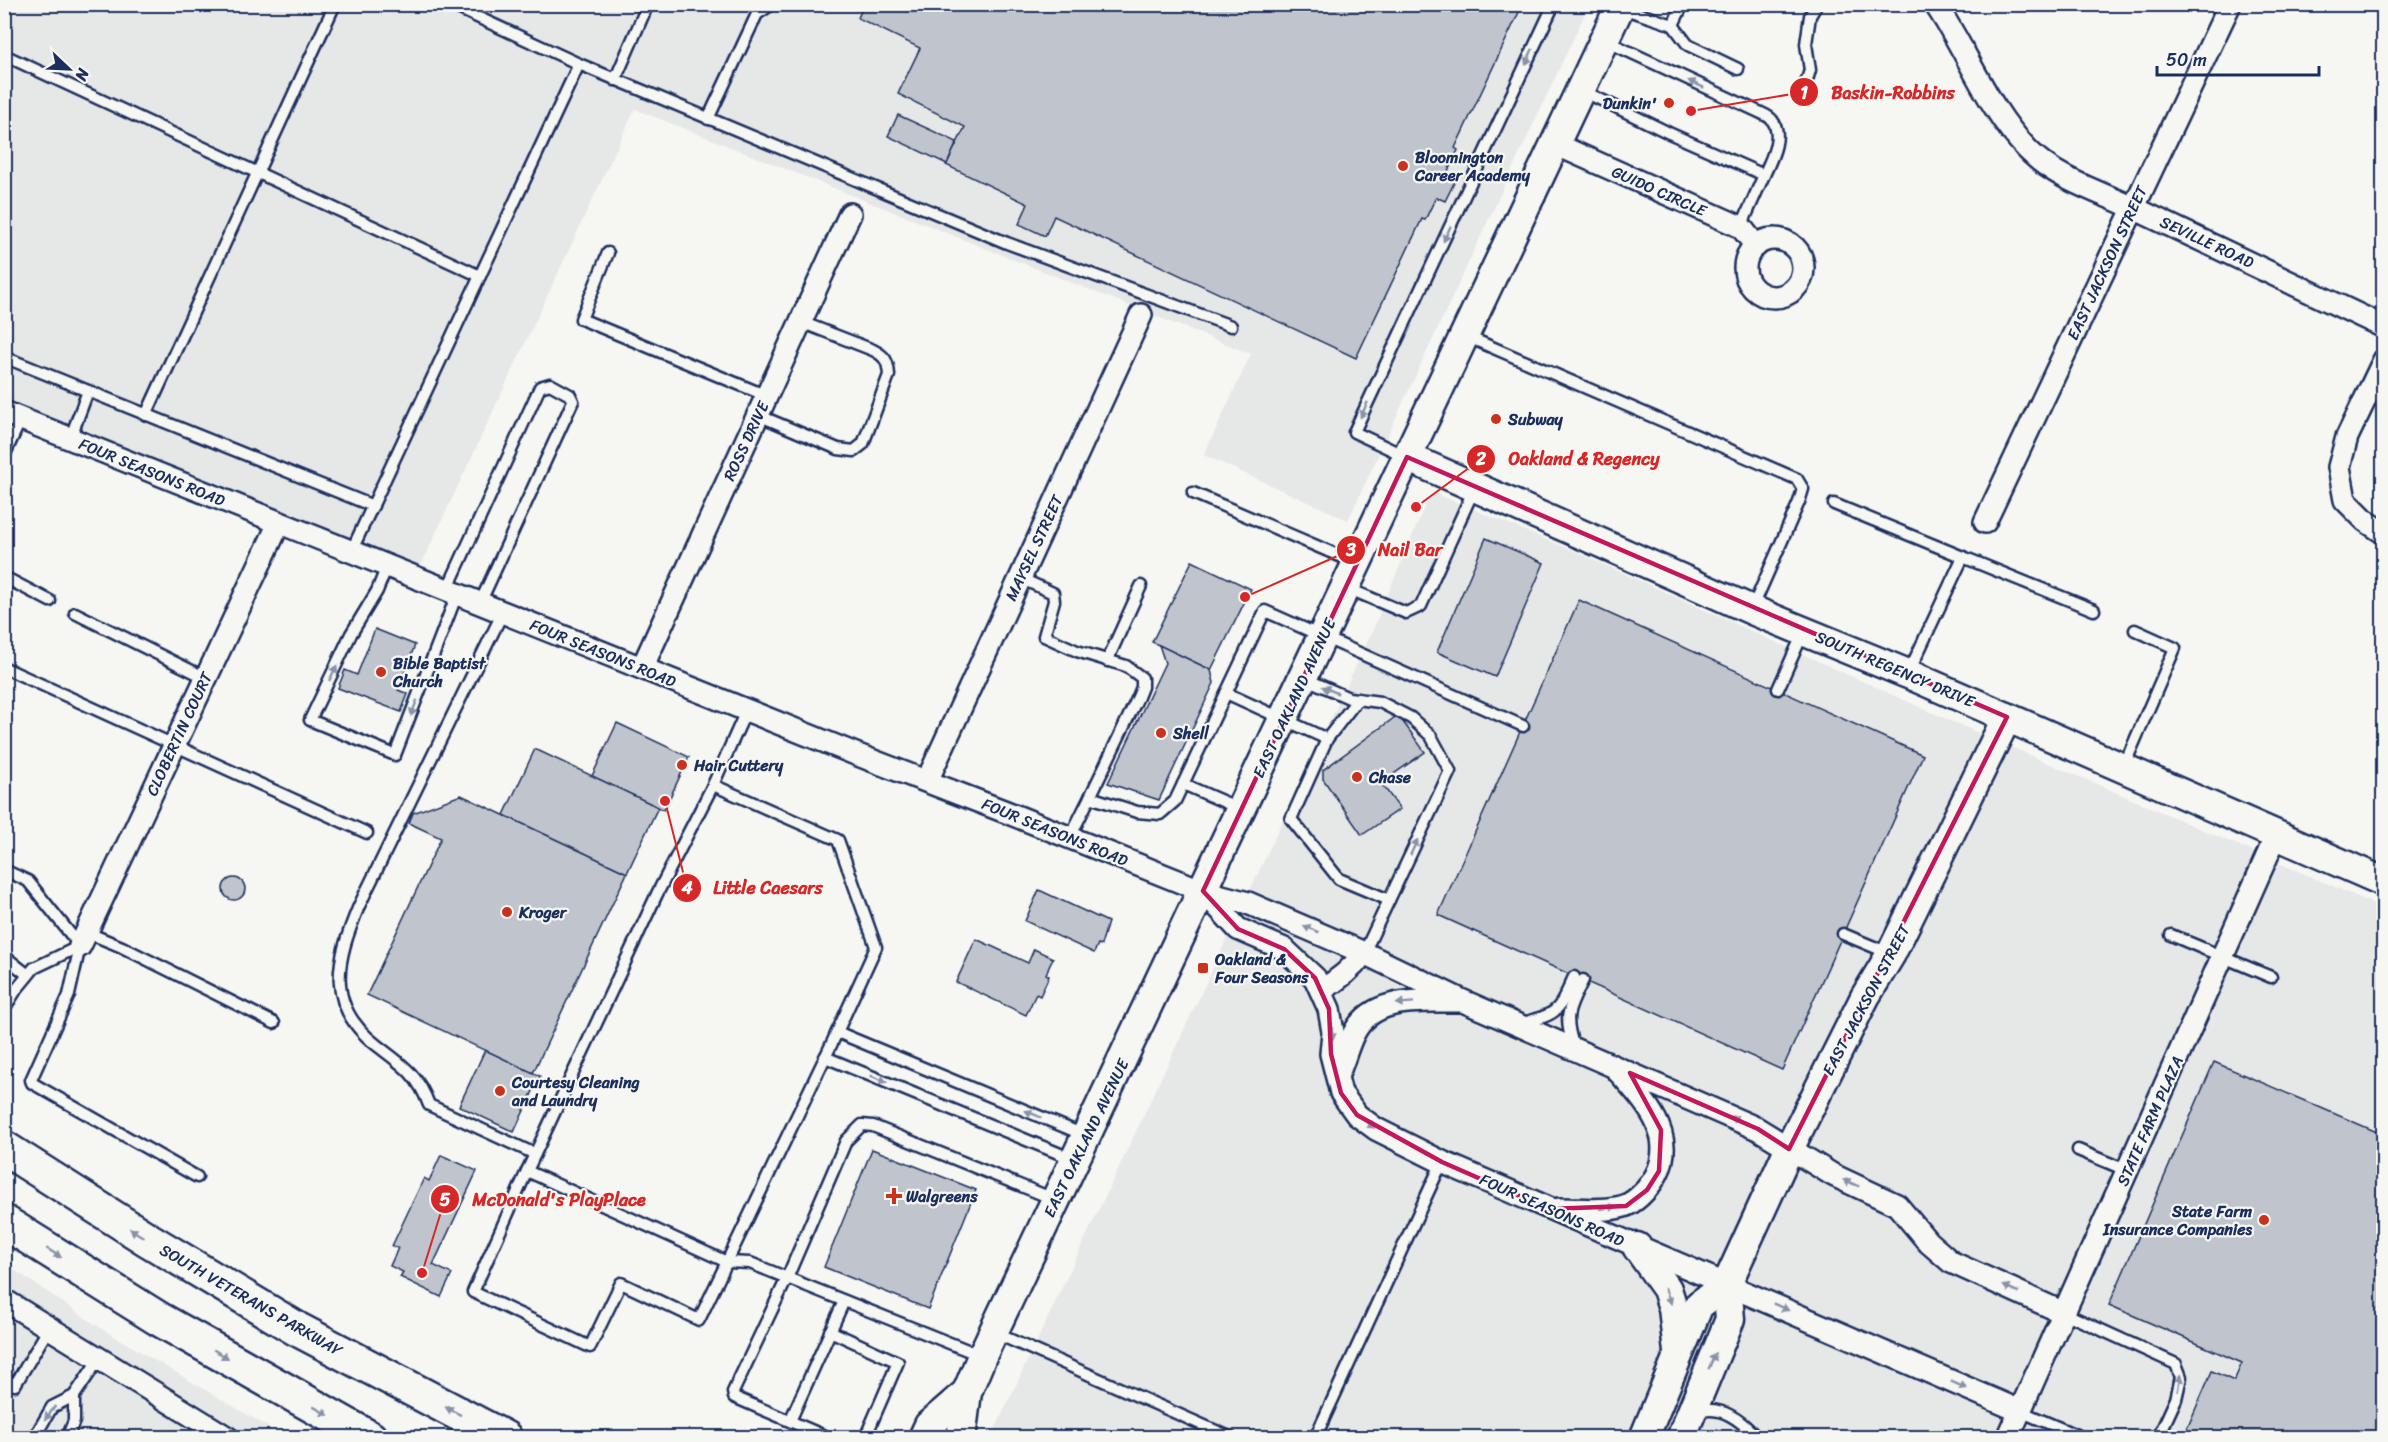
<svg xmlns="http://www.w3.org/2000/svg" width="2388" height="1442" font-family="Sriracha,sans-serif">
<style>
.built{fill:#e6e7e7}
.building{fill:#c0c4cd;stroke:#1b2f5e;stroke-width:1.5}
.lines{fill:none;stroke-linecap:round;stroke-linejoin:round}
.lane-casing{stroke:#1b2f5e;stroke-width:15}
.street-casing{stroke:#1b2f5e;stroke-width:26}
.secondary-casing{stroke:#1b2f5e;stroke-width:33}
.highway-casing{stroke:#1b2f5e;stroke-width:38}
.lane{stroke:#f6f6f2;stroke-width:10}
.street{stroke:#f6f6f2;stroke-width:21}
.secondary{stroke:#f6f6f2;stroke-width:28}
.highway{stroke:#f6f6f2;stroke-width:33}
.oneway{fill:#8892a8}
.marked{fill:none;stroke:#c2185b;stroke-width:4.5;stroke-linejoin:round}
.poi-dot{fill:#c8321e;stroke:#f6f6f2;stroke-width:2}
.labels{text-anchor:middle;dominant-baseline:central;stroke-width:4.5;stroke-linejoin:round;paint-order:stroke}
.poi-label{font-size:16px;font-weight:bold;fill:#1b2f5e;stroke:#f6f6f2;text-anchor:start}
.street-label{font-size:16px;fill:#1b2f5e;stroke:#f6f6f2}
.leader{fill:none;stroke:#d62828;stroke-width:2}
.callout-dot{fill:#d62828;stroke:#f6f6f2;stroke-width:2}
.mark-label{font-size:18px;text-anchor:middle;font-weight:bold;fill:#fff}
.callout-label{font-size:18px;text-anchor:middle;font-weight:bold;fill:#d62828;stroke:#f6f6f2;stroke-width:4.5;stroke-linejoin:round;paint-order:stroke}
</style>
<rect width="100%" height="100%" fill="#f6f6f2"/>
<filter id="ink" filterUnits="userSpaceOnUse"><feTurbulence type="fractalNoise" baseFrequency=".0167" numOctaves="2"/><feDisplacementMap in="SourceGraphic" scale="12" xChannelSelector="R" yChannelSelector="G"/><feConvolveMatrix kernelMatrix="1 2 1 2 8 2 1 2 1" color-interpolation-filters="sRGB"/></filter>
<g filter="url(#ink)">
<g class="built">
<polygon points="4,5 1589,5 1348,520 1204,455 1251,354 635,109 420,567 5,399"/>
<polygon points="1434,493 1574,551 1946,719 2383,908 2383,1437 991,1438 1372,632 1427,501"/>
<polygon points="4,1263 102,1329 285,1437 5,1437"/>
</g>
<g class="building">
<polygon points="864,4 1510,4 1520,10 1455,148 1458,150 1447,173 1457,177 1445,201 1436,197 1425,220 1422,219 1356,358 1054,216 1045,236 1019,224 1028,204 946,165 965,127 898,94 920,48 858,18"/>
<polygon points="898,115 957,142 947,164 888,136"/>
<polygon points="1486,538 1544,563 1495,677 1437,652"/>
<polygon points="1192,561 1251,589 1211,670 1152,642"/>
<polygon points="1579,600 1923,755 1782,1070 1438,915"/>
<polygon points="375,629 415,645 398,690 408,694 401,712 338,688 345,670 357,675"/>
<polygon points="1159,645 1211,670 1214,683 1159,800 1108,783 1165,663"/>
<polygon points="1398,715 1425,752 1381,783 1400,809 1362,835 1323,779 1323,770"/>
<polygon points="617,723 689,757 664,810 592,776"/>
<polygon points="535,749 658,807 627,873 504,815"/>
<polygon points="461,795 627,873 533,1073 367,995 441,838 409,823 413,813"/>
<circle cx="234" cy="889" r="11"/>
<polygon points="1039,890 1108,922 1101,945 1098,944 1094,953 1025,921"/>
<polygon points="976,939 1028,963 1034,949 1053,958 1046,974 1049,976 1040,996 1036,994 1026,1015 956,982"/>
<polygon points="485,1050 540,1076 514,1132 459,1106"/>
<polygon points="2214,1062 2384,1135 2384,1438 2183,1438 2212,1371 2234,1381 2242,1363 2109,1305"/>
<polygon points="872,1149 976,1190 928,1309 824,1267"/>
<polygon points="441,1155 477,1171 433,1265 452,1274 441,1297 400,1277 403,1272 390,1266 398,1248 392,1246 424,1178 429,1181"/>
</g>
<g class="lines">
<g class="lane-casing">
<g id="lane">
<polyline points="449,4 579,64"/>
<polyline points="1622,8 1673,25 1683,4"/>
<polyline points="1673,25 1688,45 1738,69"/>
<path d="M 1606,41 L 1759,112 C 1763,114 1769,116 1772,120 C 1784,135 1771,160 1764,175"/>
<polyline points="4,55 480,276"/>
<polyline points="615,80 648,4"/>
<polyline points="1581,90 1669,133 1764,175 1741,227"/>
<polyline points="1804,90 1810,70 1806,44 1810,16 1817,4"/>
<polyline points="708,119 757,14 772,4"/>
<polyline points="608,253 581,319 767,396"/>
<polyline points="1466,336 1797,479 1803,489 1799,502 1752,609"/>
<polyline points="4,357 373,506"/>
<polyline points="146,415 335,4"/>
<path d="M 758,415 L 838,449 L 854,451 L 863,444 L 889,375 C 888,361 885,356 873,350 L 801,322"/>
<polyline points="70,439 88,391"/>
<polyline points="4,456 21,419"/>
<polyline points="1407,457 1354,432 1554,4"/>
<polyline points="1193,493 1356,563"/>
<polyline points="1834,504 1963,557"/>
<polyline points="351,552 579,64 1007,243 1231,326"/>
<polyline points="387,566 377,591 351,634 310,720 395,755 457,594"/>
<polyline points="4,577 50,601"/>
<polyline points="1020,578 1053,593 1054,601 1044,636 1077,651 1126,666 1142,678 1142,687 1138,697 1090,797"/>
<polyline points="1347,588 1406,613 1421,606 1474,489"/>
<polyline points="447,590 540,387 550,384 570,395 573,401 480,603"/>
<path d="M 503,612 L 359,906 C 336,961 324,1006 379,1047 C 404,1066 418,1075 429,1105 L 535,1154"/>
<polyline points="75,613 206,678"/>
<polyline points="1107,661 1141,586"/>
<polyline points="5,668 367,833"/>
<polyline points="1908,674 1963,557 2094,610"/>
<polyline points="1304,678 1349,698 1380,702 1411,718 1431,736 1450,771 1364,953"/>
<polyline points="1778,689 1803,633"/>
<polyline points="1226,693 1327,739"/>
<polyline points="1358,699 1327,739 1291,819 1339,879 1389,900"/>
<polyline points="746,711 713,785 657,894 527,1171 727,1262 750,1263 982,1356"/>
<polyline points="2123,768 2175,648 2135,630"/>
<polyline points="1183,784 1238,808"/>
<polyline points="1070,837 1090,797 1137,812 1160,814 1175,801 1265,611 1523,726"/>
<polyline points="4,870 28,881 80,946"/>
<polyline points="86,932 122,947 274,1023"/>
<polyline points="1843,934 1891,954"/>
<polyline points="2171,935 2271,977"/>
<polyline points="80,946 69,995 31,1080 32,1083 197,1177"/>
<polyline points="4,956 28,975"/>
<polyline points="4,1009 16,990 34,968 80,946"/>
<path d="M 1520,1024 C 1560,1013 1557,1013 1574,977"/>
<polyline points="837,1032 1084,1135"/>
<path d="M 1574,1048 C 1563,1015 1568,1010 1583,980"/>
<polyline points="825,1057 1075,1160"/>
<polyline points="2078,1150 2128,1171"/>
<polyline points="527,1171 473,1292 590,1347 621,1283 699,1320 832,1043 876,947 838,840 713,785"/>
<polyline points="2064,1313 2176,1364 2181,1377 2176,1399 2158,1438"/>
<polyline points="830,1331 898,1362 865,1438"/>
<polyline points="993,1332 1232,1438"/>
<polyline points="4,1379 15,1385 49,1328"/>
<polyline points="2020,1411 2083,1438"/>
<path d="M 1695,1413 C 1720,1403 1741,1420 1757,1438"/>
<polyline points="790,1421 844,1301"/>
<polyline points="34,1438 52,1407 74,1396 99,1359"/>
<polyline points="67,1438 74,1421 74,1396"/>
<polyline points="829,1438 734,1397 733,1392 787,1278 846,1141 862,1125 873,1126 1056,1200"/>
<polyline points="1315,1438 1442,1162"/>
<polyline points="1706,1438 1732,1438"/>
</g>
</g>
<g class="street-casing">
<g id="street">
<path d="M 1935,4 C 1968,52 1987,108 2028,150 C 2058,181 2102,192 2140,211 C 2221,249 2302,288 2384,327"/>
<polyline points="1555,144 1741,227 1756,246"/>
<circle cx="1774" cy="268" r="29"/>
<polyline points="2384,360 2347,437 2339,467 2345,500 2366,521 2384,533"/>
<polyline points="4,412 858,755 1006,812 1203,891 1248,903 1364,953 1463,1001 1758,1129 1833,1175 1897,1205 1928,1242 1951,1262 2064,1313"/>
<polyline points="1985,522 2230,4"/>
<polyline points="642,668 850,214"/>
<polyline points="927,781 1141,315"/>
<polyline points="1203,891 1238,929 1284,949 1315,978 1329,1009 1333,1032 1331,1054 1341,1093 1357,1115 1376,1129 1442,1162 2020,1411"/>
<polyline points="80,946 279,523"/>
<path d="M 1321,990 C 1339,980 1352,969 1364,953"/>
<path d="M 1337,1076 C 1344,1062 1347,1046 1354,1033 C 1374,994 1424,1002 1460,1001"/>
<path d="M 1559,1209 C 1580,1209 1604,1212 1624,1206 C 1634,1203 1646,1191 1652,1182 C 1682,1138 1645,1102 1617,1070"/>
<polyline points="4,1300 228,1438"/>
<polyline points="2008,1438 2276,836"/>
</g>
</g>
<g class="secondary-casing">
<g id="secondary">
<polyline points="1407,457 1752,610 1908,674 2384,882"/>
<polyline points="1637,1247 1667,1289 1673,1308 1678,1352"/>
<polyline points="923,1438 929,1425 967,1392"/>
<polyline points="961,1438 967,1392 982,1356 1621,4"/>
<polyline points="1644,1438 1699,1305 1727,1284 1789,1149 1865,997 1891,954 2007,717"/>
<polyline points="1681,1438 1730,1319 1727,1284"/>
</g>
</g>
<g class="highway-casing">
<g id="highway">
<polyline points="4,1148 147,1239 297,1329 505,1438"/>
<polyline points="4,1222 159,1319 370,1438"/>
</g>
</g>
<use href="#lane" class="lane"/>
<use href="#street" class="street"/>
<use href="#secondary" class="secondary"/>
<use href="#highway" class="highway"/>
</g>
<defs><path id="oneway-solid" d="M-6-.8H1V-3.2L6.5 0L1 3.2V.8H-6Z" transform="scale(1.5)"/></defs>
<g class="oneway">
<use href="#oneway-solid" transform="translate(1529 57) rotate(115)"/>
<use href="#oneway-solid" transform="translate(1696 84) rotate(-155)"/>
<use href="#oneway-solid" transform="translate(1447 234) rotate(115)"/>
<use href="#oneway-solid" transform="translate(1364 410) rotate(115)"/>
<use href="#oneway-solid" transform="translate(333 673) rotate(-64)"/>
<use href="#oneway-solid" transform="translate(1330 690) rotate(-156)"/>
<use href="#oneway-solid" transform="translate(414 708) rotate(111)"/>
<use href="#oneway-solid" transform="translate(1414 847) rotate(-65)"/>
<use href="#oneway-solid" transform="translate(1311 929) rotate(-157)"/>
<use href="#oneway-solid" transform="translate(1405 1003) rotate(176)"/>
<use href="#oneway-solid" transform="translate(1332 1032) rotate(88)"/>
<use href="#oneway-solid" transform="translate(879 1079) rotate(22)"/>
<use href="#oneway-solid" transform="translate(1033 1114) rotate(-157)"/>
<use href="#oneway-solid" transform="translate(1738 1120) rotate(-156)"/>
<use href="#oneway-solid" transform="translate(1368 1123) rotate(37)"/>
<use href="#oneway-solid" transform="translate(1851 1183) rotate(-157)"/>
<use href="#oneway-solid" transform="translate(1608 1208) rotate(-7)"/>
<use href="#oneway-solid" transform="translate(137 1233) rotate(-148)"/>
<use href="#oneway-solid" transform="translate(54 1253) rotate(32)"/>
<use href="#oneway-solid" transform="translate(2011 1289) rotate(-156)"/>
<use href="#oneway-solid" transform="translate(1668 1296) rotate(67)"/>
<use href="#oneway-solid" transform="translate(1781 1307) rotate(24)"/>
<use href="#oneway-solid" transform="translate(221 1354) rotate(30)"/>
<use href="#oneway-solid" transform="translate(1712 1361) rotate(-67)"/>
<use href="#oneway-solid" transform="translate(2179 1383) rotate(-81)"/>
<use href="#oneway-solid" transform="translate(1959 1385) rotate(24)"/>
<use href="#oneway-solid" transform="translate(321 1411) rotate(29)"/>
<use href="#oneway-solid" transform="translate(453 1411) rotate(-153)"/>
<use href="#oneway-solid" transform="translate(50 1413) rotate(128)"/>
</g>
</g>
<path class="marked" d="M 1407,457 L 2007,717 L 1789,1149 L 1758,1129 L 1630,1073 L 1661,1130 L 1659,1171 L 1647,1190 L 1626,1206 L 1549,1209 L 1442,1162 L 1357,1115 L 1341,1093 L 1331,1054 L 1329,1009 L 1315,978 L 1284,949 L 1238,929 L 1203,891 Z"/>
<g class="poi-dot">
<circle cx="1669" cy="103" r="6"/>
<circle cx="1403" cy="166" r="6"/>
<circle cx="1496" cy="419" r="6"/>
<circle cx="381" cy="672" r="6"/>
<circle cx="1161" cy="733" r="6"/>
<circle cx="682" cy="765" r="6"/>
<circle cx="1357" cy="777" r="6"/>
<circle cx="507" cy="912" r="6"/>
<rect x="1197" y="962" width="12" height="12" rx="3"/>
<circle cx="500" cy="1091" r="6"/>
<path d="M891 1187h6v6h6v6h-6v6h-6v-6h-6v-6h6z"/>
<circle cx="2264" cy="1220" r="6"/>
</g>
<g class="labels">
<g class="poi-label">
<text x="1657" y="103" text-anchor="end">Dunkin'</text>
<text x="1415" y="157">Bloomington<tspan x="1415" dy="18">Career Academy</tspan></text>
<text x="1508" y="419">Subway</text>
<text x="393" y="663">Bible Baptist<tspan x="393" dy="18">Church</tspan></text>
<text x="1173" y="733">Shell</text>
<text x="694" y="765">Hair Cuttery</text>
<text x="1369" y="777">Chase</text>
<text x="519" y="912">Kroger</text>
<text x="1215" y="959">Oakland &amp;<tspan x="1215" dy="18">Four Seasons</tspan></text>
<text x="512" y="1082">Courtesy Cleaning<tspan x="512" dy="18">and Laundry</tspan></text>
<text x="906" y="1196">Walgreens</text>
<text x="2252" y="1211" text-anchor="end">State Farm<tspan x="2252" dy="18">Insurance Companies</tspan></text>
</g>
<g class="street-label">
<text transform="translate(1659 191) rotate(24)">GUIDO CIRCLE</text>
<text transform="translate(2207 242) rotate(25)">SEVILLE ROAD</text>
<text transform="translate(2107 263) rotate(-65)">EAST JACKSON STREET</text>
<text transform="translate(746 441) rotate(-65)">ROSS DRIVE</text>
<text transform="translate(152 472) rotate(22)">FOUR SEASONS ROAD</text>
<text transform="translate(1034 548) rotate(-65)">MAYSEL STREET</text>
<text transform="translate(603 653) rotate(22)">FOUR SEASONS ROAD</text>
<text transform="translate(1895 669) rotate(23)">SOUTH REGENCY DRIVE</text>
<text transform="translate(1294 698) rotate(-65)">EAST OAKLAND AVENUE</text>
<text transform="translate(179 734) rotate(-65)">CLOBERTIN COURT</text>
<text transform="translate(1055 832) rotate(22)">FOUR SEASONS ROAD</text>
<text transform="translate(1866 1000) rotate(-62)">EAST JACKSON STREET</text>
<text transform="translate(2150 1121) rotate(-66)">STATE FARM PLAZA</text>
<text transform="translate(1086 1138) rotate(-64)">EAST OAKLAND AVENUE</text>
<text transform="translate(1552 1210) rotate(24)">FOUR SEASONS ROAD</text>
<text transform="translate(251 1300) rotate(30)">SOUTH VETERANS PARKWAY</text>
</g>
</g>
<path class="leader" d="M1691 111L1804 92M1416 507L1481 459M1245 597L1351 550M665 801L687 888M422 1273L445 1199"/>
<g class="callout-dot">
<circle cx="1691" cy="111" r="6"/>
<circle cx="1416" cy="507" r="6"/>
<circle cx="1245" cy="597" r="6"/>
<circle cx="665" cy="801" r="6"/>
<circle cx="422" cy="1273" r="6"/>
<circle cx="1804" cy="92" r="15"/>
<circle cx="1481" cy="459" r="15"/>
<circle cx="1351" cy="550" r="15"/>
<circle cx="687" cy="888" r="15"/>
<circle cx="445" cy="1199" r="15"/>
</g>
<g class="mark-label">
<text x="1804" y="99">1</text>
<text x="1481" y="465">2</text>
<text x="1351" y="556">3</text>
<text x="687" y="894">4</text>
<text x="445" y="1206">5</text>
</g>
<g class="callout-label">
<text x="1893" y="99">Baskin-Robbins</text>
<text x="1584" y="465">Oakland &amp; Regency</text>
<text x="1410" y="556">Nail Bar</text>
<text x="768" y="894">Little Caesars</text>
<text x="559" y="1206">McDonald's PlayPlace</text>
</g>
<rect width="2388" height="1442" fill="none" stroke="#f6f6f2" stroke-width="24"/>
<rect x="12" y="12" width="2364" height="1418" fill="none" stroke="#1b2f5e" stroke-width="2" filter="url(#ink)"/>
<g transform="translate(69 69) rotate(113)" stroke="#f6f6f2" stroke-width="4.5" paint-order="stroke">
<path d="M0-4.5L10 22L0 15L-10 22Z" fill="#1b2f5e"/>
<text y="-9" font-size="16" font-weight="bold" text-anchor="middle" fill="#1b2f5e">N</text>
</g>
<path d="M2157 66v9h162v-9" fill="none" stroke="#1b2f5e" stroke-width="3"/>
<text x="2166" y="66" font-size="18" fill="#1b2f5e" stroke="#f6f6f2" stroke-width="4.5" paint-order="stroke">50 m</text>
</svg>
